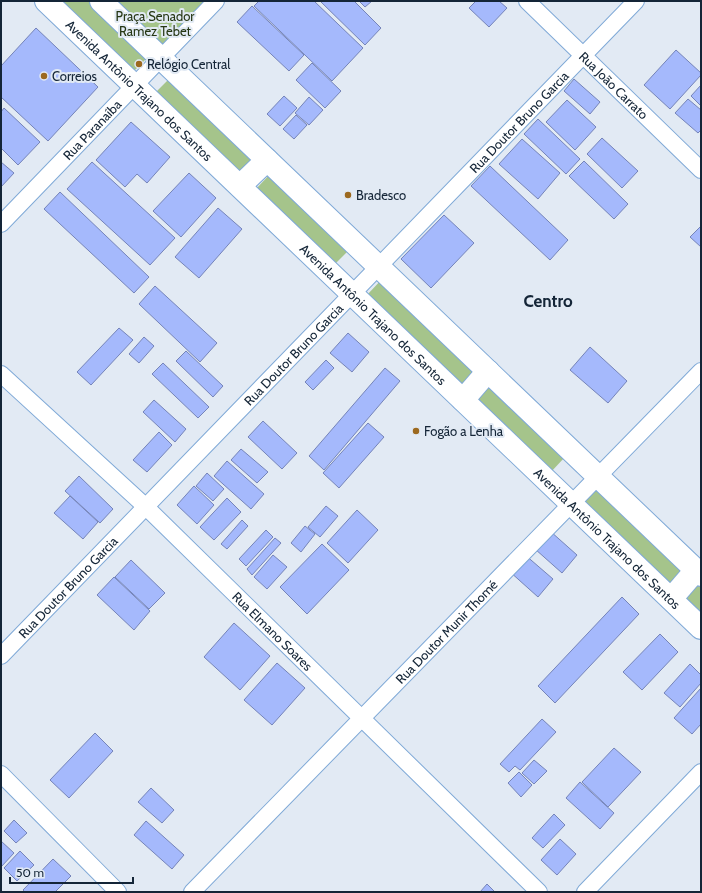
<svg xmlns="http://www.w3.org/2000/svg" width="702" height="893" font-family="Cabin,sans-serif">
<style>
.green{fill:#a5c48b}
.building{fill:#a5b9fc;stroke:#7584b9}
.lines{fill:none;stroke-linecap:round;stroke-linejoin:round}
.minor-casing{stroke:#7fa9d7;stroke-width:18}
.secondary-casing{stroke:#7fa9d7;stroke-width:24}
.minor{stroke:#fff;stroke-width:16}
.secondary{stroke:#fff;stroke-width:22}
.poi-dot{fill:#9c691f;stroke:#e2eaf4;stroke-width:1.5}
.labels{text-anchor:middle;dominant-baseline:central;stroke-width:4;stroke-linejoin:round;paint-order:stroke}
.park-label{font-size:13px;fill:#263714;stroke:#e2eaf4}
.poi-label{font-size:13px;fill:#142537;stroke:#e2eaf4;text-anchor:start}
.street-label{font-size:13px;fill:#142537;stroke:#e2eaf4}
.district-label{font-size:17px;font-weight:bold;fill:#142537;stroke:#e2eaf4}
</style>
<rect width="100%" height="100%" fill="#e2eaf4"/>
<g class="green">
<polygon points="59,1 90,1 148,57 133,72"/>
<polygon points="99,1 209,1 155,56"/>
<polygon points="171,77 253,158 238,174 155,93"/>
<polygon points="272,172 352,247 335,264 256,189"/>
<polygon points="384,277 480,367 463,385 367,295"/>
<polygon points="489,380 566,456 549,474 472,398"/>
<polygon points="599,487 689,572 673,590 582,504"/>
<polygon points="698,581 701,584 701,617 681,597"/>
</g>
<g class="building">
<polygon points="259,1 314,1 363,48 332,81 254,6"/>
<polygon points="320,1 354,1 381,28 365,45"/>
<polygon points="359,1 372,1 365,7"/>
<polygon points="476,1 499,1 507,8 489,27 469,8"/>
<polygon points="252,6 304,55 289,71 237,22"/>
<polygon points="36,28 98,87 48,141 1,97 1,66"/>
<polygon points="676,50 701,73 701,75 670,109 644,85"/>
<polygon points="312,63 341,91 325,108 296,80"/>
<polygon points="574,79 600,102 590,114 564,91"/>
<polygon points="701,85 701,106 691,96"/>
<polygon points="284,96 297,108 280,126 267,114"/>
<polygon points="309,97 323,110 309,125 295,113"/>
<polygon points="688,99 701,110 701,130 698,133 675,113"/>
<polygon points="567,100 596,127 575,150 546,122"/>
<polygon points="4,108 40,142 18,165 1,148 1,112"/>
<polygon points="296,115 307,125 294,139 283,129"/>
<polygon points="538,119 580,159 566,174 524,134"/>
<polygon points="131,122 170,157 147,183 137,174 125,187 96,160"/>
<polygon points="602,138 638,171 622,188 587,154"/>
<polygon points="522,139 560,173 538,199 499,164"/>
<polygon points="584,161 628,204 614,219 569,176"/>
<polygon points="1,162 14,173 1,187"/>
<polygon points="92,162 175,238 150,265 67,189"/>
<polygon points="490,166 568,240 550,260 471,186"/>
<polygon points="189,173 216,198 181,237 153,211"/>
<polygon points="60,192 149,277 134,293 44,209"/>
<polygon points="218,208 242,229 199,278 175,257"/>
<polygon points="444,215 474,243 431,288 401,259"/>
<polygon points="701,226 701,247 690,237"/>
<polygon points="155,286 217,343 200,362 139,304"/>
<polygon points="119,328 133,340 91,385 77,372"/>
<polygon points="348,333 369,352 352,372 330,353"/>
<polygon points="144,337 154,346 139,363 129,354"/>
<polygon points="590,347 627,381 608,403 570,370"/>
<polygon points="186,351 223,386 213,397 176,361"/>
<polygon points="326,360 334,368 313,390 305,382"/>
<polygon points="163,363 209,407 198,418 152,374"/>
<polygon points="385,368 400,381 324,470 309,456"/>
<polygon points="154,400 186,429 175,442 143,412"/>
<polygon points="263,421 297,453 282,469 248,437"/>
<polygon points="368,423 384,437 339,488 323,473"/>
<polygon points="159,432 172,445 147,472 133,460"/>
<polygon points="241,449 268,472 257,483 231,460"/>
<polygon points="227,461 264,494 251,509 214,476"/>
<polygon points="207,473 224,489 213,501 196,486"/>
<polygon points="79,476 113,509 100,523 65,491"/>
<polygon points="194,486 214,505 197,524 177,505"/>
<polygon points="70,496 98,522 83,539 54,513"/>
<polygon points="227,498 241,512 214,540 200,527"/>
<polygon points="326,506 338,516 320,537 308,527"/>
<polygon points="357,510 378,530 348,563 327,543"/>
<polygon points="242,520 248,526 227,549 221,544"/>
<polygon points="305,526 315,534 301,552 291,543"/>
<polygon points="266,530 273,537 246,566 239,559"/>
<polygon points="550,531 577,555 562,573 535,549"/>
<polygon points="275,538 281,543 252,575 247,569"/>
<polygon points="322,544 349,570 307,614 280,587"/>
<polygon points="524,554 553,579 538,597 509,571"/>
<polygon points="273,555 287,567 267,589 254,577"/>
<polygon points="131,560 165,593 149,609 115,577"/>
<polygon points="114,577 150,611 134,630 97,595"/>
<polygon points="622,597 639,614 555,703 538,686"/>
<polygon points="234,623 270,656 240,690 204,657"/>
<polygon points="660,634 678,652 642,690 623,672"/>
<polygon points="277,663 305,688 272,725 244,700"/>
<polygon points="690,664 701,675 701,683 680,707 664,693"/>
<polygon points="701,688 701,724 692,734 674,718"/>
<polygon points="542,719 556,732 520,770 515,766 509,772 500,764"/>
<polygon points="95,733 113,751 69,798 50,780"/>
<polygon points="614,748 641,772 608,807 582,782"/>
<polygon points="534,760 547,771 534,784 522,773"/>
<polygon points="519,772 532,785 521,797 508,783"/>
<polygon points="580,782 614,813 600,829 566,798"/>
<polygon points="151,788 174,810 162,823 138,802"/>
<polygon points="554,814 565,825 543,848 532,838"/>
<polygon points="14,820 27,833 16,843 4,831"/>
<polygon points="146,821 184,855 172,869 134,835"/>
<polygon points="560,839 576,854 557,875 541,860"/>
<polygon points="1,841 14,853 1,867"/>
<polygon points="20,851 34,865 17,881 4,868"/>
<polygon points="53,859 71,876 55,892 25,892 23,890"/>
<polygon points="487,884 494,891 492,892 480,892"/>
</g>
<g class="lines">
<g class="minor-casing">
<g id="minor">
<path id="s1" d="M 527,1 L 701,170"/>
<path id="s2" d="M 1,224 L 216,1"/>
<path id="s3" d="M 1,374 L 146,507 L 539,892"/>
<path id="s4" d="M 1,656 L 636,1"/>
<polyline points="1,774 118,892"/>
<path id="s5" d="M 192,892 L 701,371"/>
<polyline points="585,892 701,772"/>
</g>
</g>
<g class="secondary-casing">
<g id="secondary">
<path id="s6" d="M 46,1 L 701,628"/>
<polyline points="101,1 701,575"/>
<polyline points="240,186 267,160"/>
<polyline points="463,400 488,371"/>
<polyline points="671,599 696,570"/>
</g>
</g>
<use href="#minor" class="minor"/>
<use href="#secondary" class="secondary"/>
</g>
<g class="poi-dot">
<circle cx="139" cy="64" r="4"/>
<circle cx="44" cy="76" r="4"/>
<circle cx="348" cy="195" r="4"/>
<circle cx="416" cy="431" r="4"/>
</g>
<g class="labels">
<g class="park-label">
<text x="155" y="16">Praça Senador<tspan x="155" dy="15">Ramez Tebet</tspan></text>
</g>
<g class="poi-label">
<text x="147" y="64">Relógio Central</text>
<text x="52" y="76">Correios</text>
<text x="356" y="195">Bradesco</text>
<text x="424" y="431">Fogão a Lenha</text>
</g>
<g class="street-label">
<text stroke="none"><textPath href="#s1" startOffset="121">Rua João Carrato</textPath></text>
<text stroke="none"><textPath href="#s6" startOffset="129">Avenida Antônio Trajano dos Santos</textPath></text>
<text stroke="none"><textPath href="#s4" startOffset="744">Rua Doutor Bruno Garcia</textPath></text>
<text stroke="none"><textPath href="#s2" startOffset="131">Rua Paranaíba</textPath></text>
<text stroke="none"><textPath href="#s6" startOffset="453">Avenida Antônio Trajano dos Santos</textPath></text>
<text stroke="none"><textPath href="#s4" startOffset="420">Rua Doutor Bruno Garcia</textPath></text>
<text stroke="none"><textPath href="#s6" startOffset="777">Avenida Antônio Trajano dos Santos</textPath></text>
<text stroke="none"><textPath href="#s4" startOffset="96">Rua Doutor Bruno Garcia</textPath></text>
<text stroke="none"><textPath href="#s3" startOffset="374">Rua Elmano Soares</textPath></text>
<text stroke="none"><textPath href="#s5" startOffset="364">Rua Doutor Munir Thomé</textPath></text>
</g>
<g class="district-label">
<text x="548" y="301">Centro</text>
</g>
</g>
<rect width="702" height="893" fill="none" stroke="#142537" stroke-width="4"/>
<path d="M10 877v6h123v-6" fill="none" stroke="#142537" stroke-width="2"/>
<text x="16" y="877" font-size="12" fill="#142537" stroke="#e2eaf4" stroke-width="3" paint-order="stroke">50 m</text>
</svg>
